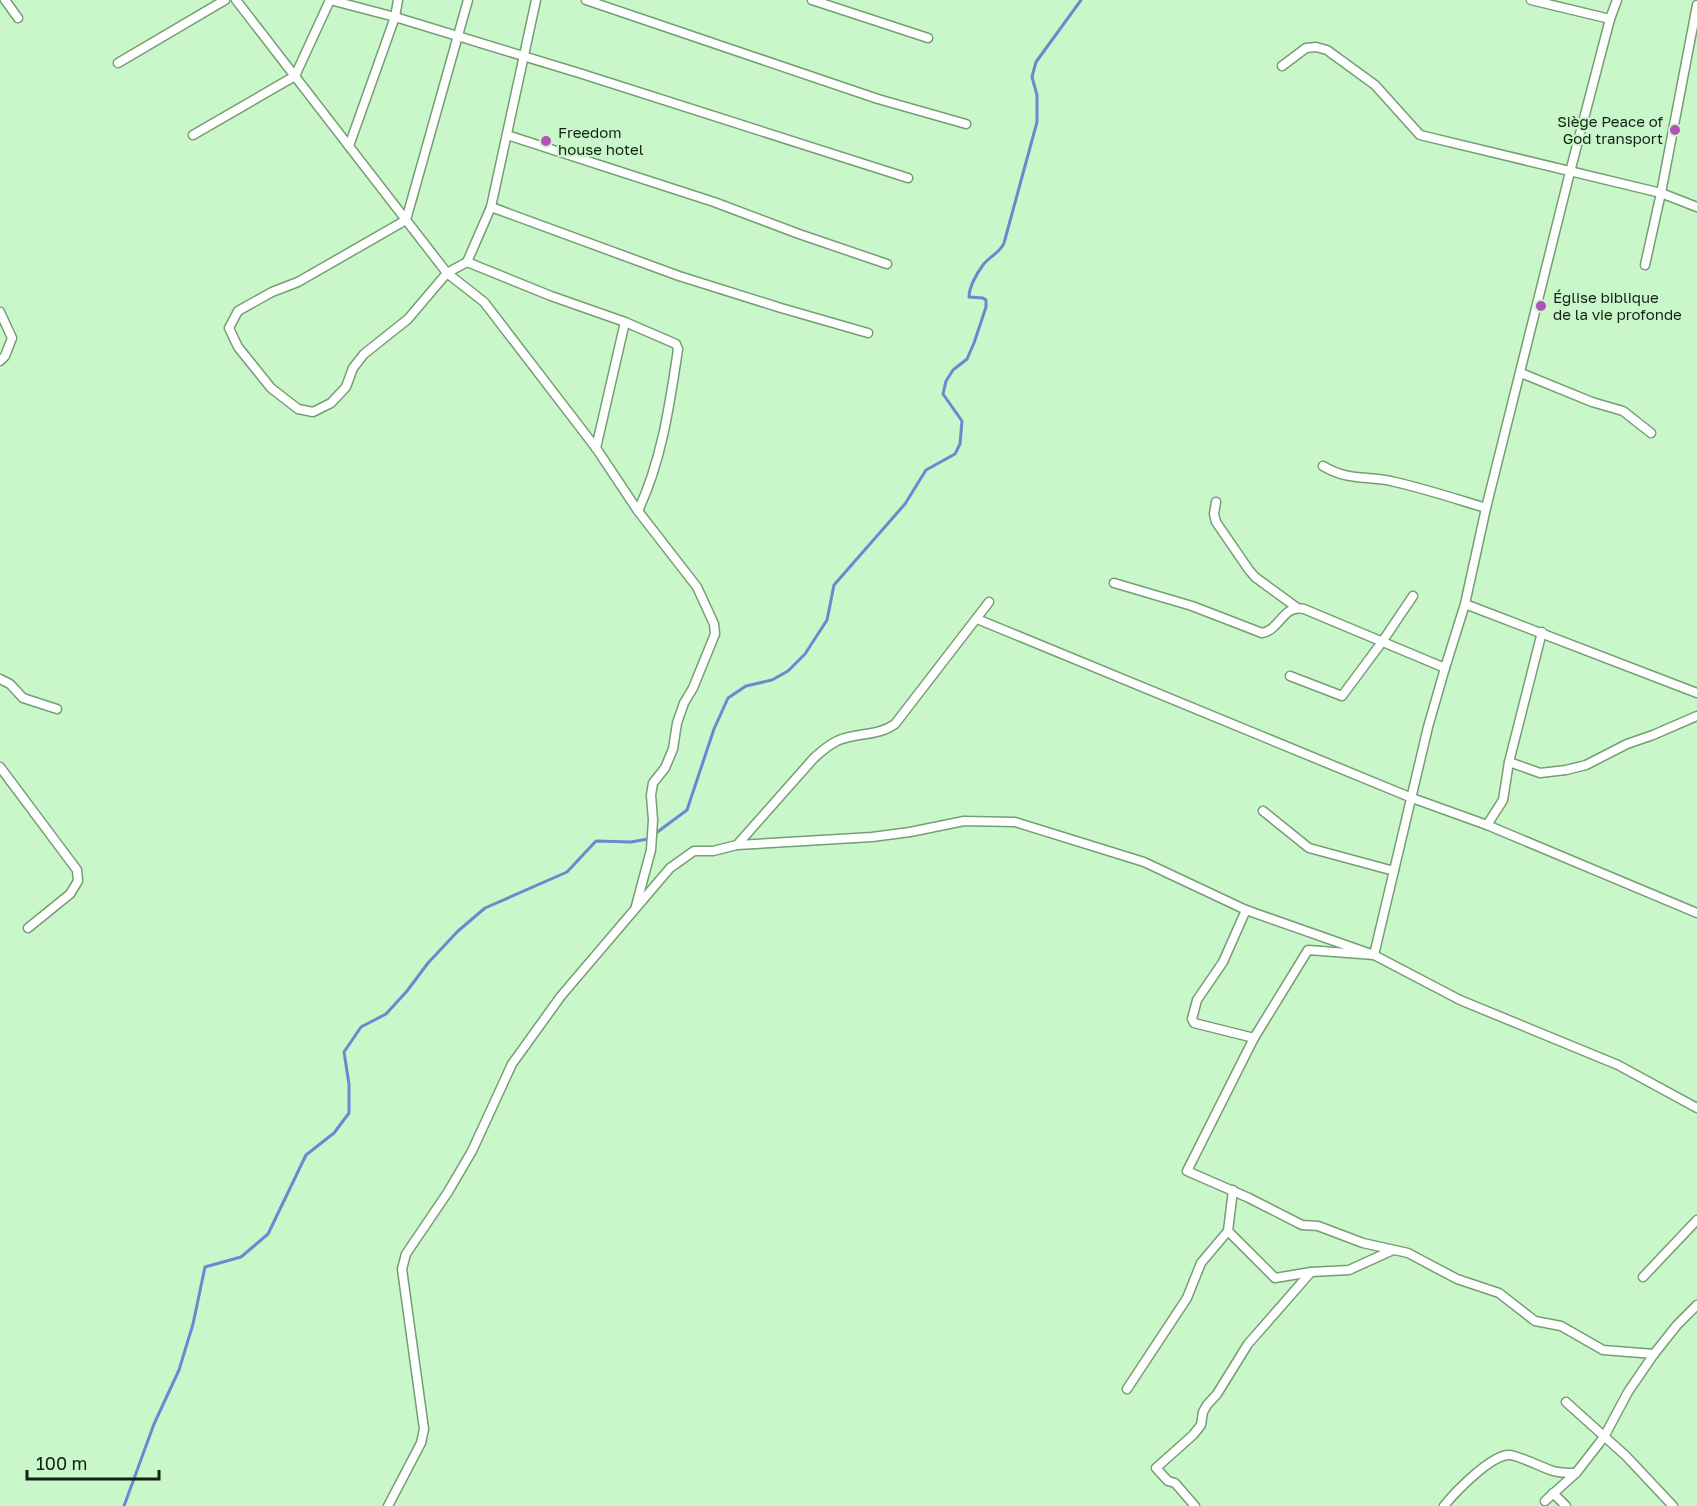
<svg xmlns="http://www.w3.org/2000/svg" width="1697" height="1506" font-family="'Golos Text',sans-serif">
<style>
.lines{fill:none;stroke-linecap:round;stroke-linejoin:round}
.stream{stroke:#6989d0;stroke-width:3}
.minor-casing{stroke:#749e74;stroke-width:11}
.minor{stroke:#fff;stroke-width:8}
.poi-dot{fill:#b251b9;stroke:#caf7ca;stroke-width:2}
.labels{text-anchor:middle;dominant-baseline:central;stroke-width:4.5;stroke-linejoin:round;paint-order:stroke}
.poi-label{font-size:15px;fill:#122212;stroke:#caf7ca;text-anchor:start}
</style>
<rect width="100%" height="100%" fill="#caf7ca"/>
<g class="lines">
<path class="stream" d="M 124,1506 L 154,1424 L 179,1370 L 193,1324 L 205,1267 L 241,1257 L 268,1234 L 306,1155 L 334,1133 L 349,1113 L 349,1084 L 344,1052 L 361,1027 L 386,1014 L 407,991 L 428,963 L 458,931 L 485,908 L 567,872 L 596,841 L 631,842 L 648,839 L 687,810 L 714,729 L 728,698 L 746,686 L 772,680 L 788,671 L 805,654 L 827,620 L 834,585 L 905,504 L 926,470 L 955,454 L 960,444 L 962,421 L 943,394 L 946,381 L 953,370 L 967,359 L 974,343 L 986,307 L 986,300 L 983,298 L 969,297 C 969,287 977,273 983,265 C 990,256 1000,253 1004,243 L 1037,122 L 1037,95 L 1032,77 L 1036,62 L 1081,0"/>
<g class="minor-casing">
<g id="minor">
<polyline points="5,0 18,18"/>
<polyline points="236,0 447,273 484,302 596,448 638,511 697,587 714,624 715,634 693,688 684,703 677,723 673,749 665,768 653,783 651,795 653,820 651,850 636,906"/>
<polyline points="330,0 395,17 579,73 908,178"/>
<polyline points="468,0 406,220 298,282 272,292 238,311 229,328 238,347 271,388 298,409 313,412 331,403 346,387 353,368 364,354 408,319 447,273 467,262 491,207 536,0"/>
<polyline points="586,0 878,99 966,124"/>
<polyline points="812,0 928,38"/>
<polyline points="1531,0 1610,19"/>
<polyline points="118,63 225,0"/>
<polyline points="1282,66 1306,48 1316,47 1327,50 1375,85 1420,135 1661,193 1697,207"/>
<polyline points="193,135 295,76 330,0"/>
<polyline points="507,135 714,202 799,234 887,264"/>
<polyline points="349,146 395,17 398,0"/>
<polyline points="491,207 679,276 781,308 868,333"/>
<path d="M 467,262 L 551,296 L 625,322 L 676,344 L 678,349 L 677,356 C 669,409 661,462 638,511"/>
<polyline points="1645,265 1661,193 1697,5"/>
<polyline points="0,312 12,338 5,356 0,361"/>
<polyline points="1521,373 1592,402 1623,411 1651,433"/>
<polyline points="596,448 625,322"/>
<path d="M 1323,466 C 1350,482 1367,475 1395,482 C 1426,489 1456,499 1486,508"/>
<polyline points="1216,502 1214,514 1216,522 1249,570 1255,577 1296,607"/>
<path d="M 1114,583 L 1192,606 L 1262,633 C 1280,630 1283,604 1304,609 L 1445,668 L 1428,727 L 1374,955 L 1308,950 L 1254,1038 L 1187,1171 L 1249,1198 L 1302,1225 L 1318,1226 L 1363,1243 L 1408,1253 L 1457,1279 L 1499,1293 L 1535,1321 L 1561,1326 L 1603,1350 L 1654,1354"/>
<polyline points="1465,604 1697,693"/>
<polyline points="977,619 1412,798 1487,825 1697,913"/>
<polyline points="1542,632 1509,762 1540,773 1566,770 1586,765 1627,744 1653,735 1697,716"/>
<polyline points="1445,668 1465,604 1486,508 1570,172 1610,19 1617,0"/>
<polyline points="1290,676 1342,696 1382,642 1413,596"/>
<polyline points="0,679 10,684 23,698 57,709"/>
<polyline points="0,767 77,870 78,881 70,894 28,928"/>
<polyline points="1263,811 1309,848 1394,871"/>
<polyline points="1487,825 1503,800 1509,762"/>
<polyline points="737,845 872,837 910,832 964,821 1015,822 1144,862 1246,910 1374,955 1460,1000 1618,1065 1697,1108"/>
<polyline points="1246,910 1223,962 1197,1000 1192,1019 1194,1023 1254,1038"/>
<polyline points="1233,1190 1228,1231 1275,1278 1311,1272"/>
<polyline points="1643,1277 1697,1220"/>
<polyline points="1127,1389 1187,1298 1201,1263 1228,1231"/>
<polyline points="1566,1402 1626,1456 1673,1506"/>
<polyline points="1553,1493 1566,1506"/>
<polyline points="1545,1501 1576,1473 1604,1437 1628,1392 1654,1354 1677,1325 1697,1305"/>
<path d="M 388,1506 L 421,1443 L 424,1429 L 402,1269 L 406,1254 L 448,1192 L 472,1151 L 512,1064 L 561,996 L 670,868 L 694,851 L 713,851 L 737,845 L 814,758 C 821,752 828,745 837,741 C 856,732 877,737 895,724 L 989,602"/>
<polyline points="1195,1506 1175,1483 1168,1481 1156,1468 1193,1435 1201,1425 1203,1412 1207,1405 1217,1394 1248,1344 1311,1272 1349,1270 1393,1250"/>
<path d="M 1444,1506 C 1455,1492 1491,1455 1509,1455 C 1518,1455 1543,1468 1553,1471 C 1560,1473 1569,1473 1576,1473"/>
</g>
</g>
<use href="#minor" class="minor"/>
</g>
<g class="poi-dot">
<circle cx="1675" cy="130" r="6"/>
<circle cx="546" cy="141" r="6"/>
<circle cx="1541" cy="306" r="6"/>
</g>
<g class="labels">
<g class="poi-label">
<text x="1663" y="121" text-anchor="end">Siège Peace of<tspan x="1663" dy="17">God transport</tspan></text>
<text x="558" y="132">Freedom<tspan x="558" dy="17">house hotel</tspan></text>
<text x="1553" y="297">Église biblique<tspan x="1553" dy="17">de la vie profonde</tspan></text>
</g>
</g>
<path d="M27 1470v9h132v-9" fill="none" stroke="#122212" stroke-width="3"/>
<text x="36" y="1470" font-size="18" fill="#122212" stroke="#caf7ca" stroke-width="4.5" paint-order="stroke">100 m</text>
</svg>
